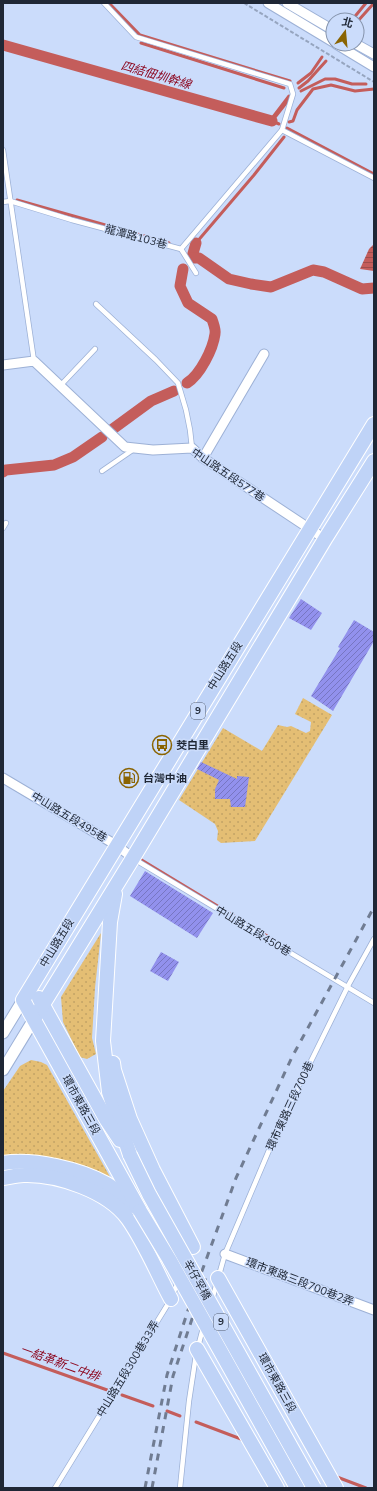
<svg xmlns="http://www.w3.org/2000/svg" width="377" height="1491" font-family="'Nunito Sans','Noto Sans TC',sans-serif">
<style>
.grass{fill:url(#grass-dots)}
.water{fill:url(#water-rules)}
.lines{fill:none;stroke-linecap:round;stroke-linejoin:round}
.stream{stroke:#c45d5b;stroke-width:3}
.canal{stroke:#c45d5b;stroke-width:11}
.building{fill:url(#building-hatch)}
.service-casing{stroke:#9db1d6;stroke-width:6}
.minor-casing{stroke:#9db1d6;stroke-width:11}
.tertiary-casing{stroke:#9db1d6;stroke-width:13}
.primary-casing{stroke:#fff;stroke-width:16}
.path{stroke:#96a5bf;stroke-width:2;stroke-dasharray:4 2;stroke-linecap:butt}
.service{stroke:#fff;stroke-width:4.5}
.minor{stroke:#fff;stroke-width:9}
.tertiary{stroke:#fff;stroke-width:11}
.primary{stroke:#bfd3f7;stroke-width:14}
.rail{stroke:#707c92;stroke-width:3;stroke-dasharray:7 7;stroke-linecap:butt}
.primary-bridge-casing{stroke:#fff;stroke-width:16;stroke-linecap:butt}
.primary-bridge{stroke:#bfd3f7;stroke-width:14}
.labels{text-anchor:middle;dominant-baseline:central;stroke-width:3;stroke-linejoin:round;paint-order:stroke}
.shield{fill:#cbdcfb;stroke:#535d70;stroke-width:1}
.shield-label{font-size:10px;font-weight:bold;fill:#1f2735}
.street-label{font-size:11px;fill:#1f2735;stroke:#cbdcfb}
.poi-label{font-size:11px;font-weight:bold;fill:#1f2735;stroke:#cbdcfb;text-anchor:start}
.water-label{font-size:12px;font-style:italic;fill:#8b0019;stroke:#cbdcfb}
</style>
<defs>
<pattern id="grass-dots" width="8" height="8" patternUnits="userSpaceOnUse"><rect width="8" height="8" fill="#e4be74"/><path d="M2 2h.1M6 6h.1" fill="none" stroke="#c3a365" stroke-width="1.8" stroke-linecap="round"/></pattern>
<pattern id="water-rules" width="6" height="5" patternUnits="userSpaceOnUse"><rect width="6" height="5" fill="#c45d5b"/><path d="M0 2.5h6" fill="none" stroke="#9f4d4c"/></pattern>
<pattern id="building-hatch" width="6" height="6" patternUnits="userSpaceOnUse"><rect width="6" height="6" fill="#9291ed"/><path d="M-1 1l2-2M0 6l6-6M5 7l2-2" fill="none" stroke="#7776c1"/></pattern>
</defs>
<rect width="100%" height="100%" fill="#cbdcfb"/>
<g class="grass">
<polygon points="303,698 332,715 255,841 221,843 217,840 218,831 215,824 179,800 223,728 262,751 278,725 287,727 291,726 306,733 310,731 311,722 295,714"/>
<polygon points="101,933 95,988 92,1038 96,1054 87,1059 80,1057 63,1022 61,997"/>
<path d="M 31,1060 L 41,1062 L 47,1065 L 113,1182 C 74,1164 47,1149 3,1158 L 3,1091 L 20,1066 Z"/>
</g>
<polygon class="water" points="374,244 374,271 360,269 369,249"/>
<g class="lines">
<g class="stream">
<polyline points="109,3 140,35 290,81"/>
<polyline points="352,20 366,3"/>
<polyline points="357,22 374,3"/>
<polyline points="141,43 284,88"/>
<polyline points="298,83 311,73 322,57"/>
<polyline points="299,88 308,81 326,61"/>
<polyline points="301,91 325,79 335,79 352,84 366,84"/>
<polyline points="272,121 273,117 289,96"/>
<polyline points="272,121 290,98"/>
<polyline points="272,121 279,124"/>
<polyline points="289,122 293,121 297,110 313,89 331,85 355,91 374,89"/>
<polyline points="287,128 374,174"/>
<polyline points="17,200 169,243"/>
<polyline points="196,243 254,175 284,137"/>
<polyline points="191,257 192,257"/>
<polyline points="140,859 277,942"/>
<polyline points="3,1353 110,1391"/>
<polyline points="122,1395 153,1406"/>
<polyline points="167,1411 180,1416"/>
<polyline points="196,1422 241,1439"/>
<polyline points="337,1477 366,1488"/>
</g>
<g class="canal">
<polyline points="3,45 272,121"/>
<polyline points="192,257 196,243"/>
<polyline points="192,258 199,258 229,279 251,284 271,287 313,270 324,272 362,289 374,288"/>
<path d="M 183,269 L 180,286 L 188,303 L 212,319 C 213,323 216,329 215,334 C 213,349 200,375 187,383"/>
<polyline points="110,431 151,401 174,391"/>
<polyline points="3,472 6,470 54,465 73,457 102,437"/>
</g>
</g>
<g class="building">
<polygon points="301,599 322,613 311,630 289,618"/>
<polygon points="354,620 374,632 374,641 333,711 311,696 340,648 338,647"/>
<polygon points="201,762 237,779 237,776 249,777 245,807 231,807 230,799 215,799 215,789 219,780 197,769"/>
<polygon points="145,871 213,913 197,938 130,896"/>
<polygon points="161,952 179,962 168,981 150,971"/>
</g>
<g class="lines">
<g class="service-casing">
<g id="service">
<polyline points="104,3 136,37 290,84 293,94 282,130 374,178"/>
<polyline points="3,150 34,361"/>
<polyline points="3,202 10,201 72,220 181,249 282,130"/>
<polyline points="181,249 196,273"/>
<polyline points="96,304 156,360 178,383 186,410 190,430 192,448"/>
<polyline points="60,386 95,349"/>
<polyline points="102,471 134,449"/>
<polyline points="3,528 6,523"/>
<polyline points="134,859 374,1003"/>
<polyline points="212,1300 225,1254 281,1122 349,984 374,939"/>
<polyline points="198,1347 203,1328"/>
<polyline points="55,1488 171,1299 178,1282"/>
<polyline points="180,1488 189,1401 196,1355"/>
</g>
</g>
<g class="minor-casing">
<g id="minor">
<polyline points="268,3 333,42"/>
<polyline points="287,3 333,30"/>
<polyline points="336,44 374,67"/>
<polyline points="356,44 374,54"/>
<polyline points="3,365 34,361 125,447 153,450 192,448 203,458 325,539"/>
<polyline points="203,458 264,354"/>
<polyline points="3,778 116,845 133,858"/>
<polyline points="225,1254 374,1310"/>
</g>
</g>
<g class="tertiary-casing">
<g id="tertiary">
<polyline points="3,1033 23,1000"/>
<polyline points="3,1070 34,1019"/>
</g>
</g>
<g class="primary-casing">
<g id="primary">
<polyline points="115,894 110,922 103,1041 109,1092 130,1155"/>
<polyline points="39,998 106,1119 120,1140"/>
<polyline points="34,1019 133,858 325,539 374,461"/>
<polyline points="113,1063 114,1070 130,1119 153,1170 193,1247"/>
<path d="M 3,1163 C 33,1158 81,1169 107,1184 C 117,1190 125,1199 133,1206"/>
<path d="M 3,1178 C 10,1177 17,1175 24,1175 C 57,1174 108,1191 128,1219 C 145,1243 157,1273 171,1299"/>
<polyline points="140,1211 23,1000 374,424"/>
<polyline points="218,1278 336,1488"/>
<polyline points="197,1349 277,1488"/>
</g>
</g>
<polyline class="path" points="244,3 374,82"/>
<use href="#service" class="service"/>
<use href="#minor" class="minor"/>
<use href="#tertiary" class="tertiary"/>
<use href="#primary" class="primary"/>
<g class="rail">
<polyline points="145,1488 167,1375 191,1301 236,1178 292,1057 374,907"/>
<polyline points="152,1488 173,1376 206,1277"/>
</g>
<g class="primary-bridge-casing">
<g id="primary-bridge">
<polyline points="130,1155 149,1194 314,1488"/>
<polyline points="140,1211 169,1259 297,1488"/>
</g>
</g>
<use href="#primary-bridge" class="primary-bridge"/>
</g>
<defs>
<g id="bus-ring" transform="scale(1)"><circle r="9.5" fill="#cbdcfb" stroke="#8a6402" stroke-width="1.5"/><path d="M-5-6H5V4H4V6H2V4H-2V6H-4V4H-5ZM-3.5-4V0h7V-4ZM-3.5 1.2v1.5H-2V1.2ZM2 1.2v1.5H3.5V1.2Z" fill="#8a6402"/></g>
<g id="fuel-ring" transform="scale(1)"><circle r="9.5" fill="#cbdcfb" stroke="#8a6402" stroke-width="1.5"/><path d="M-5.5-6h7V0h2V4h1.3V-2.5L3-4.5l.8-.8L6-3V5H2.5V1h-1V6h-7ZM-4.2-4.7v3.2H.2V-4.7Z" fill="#8a6402"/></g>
</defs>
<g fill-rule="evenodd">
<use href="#bus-ring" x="162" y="745"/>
<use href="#fuel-ring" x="129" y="778"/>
</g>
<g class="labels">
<g class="shield">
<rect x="191" y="703" width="14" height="16" rx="3"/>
<rect x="214" y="1314" width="14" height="16" rx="3"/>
</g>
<g class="shield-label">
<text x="198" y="711">9</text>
<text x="221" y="1322">9</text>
</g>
<g class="street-label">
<text transform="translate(136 237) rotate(15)">龍潭路103巷</text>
<text transform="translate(228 475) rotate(34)">中山路五段577巷</text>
<text transform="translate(225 666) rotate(-58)">中山路五段</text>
<text transform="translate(69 817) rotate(31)">中山路五段495巷</text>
<text transform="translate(253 931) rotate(31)">中山路五段450巷</text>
<text transform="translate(57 943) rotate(-59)">中山路五段</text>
<text transform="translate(81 1105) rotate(61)">環市東路三段</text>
<text transform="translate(290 1106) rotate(-65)">環市東路三段700巷</text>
<text transform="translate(197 1280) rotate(61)">辛仔罕橋</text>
<text transform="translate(300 1282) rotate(21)">環市東路三段700巷2弄</text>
<text transform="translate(128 1369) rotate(-59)">中山路五段300巷33弄</text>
<text transform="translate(277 1383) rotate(61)">環市東路三段</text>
</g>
<g class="poi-label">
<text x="176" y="745">茭白里</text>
<text x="143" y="778">台灣中油</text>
</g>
<g class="water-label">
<text transform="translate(156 75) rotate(16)">四結佃圳幹線</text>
<text transform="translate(60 1363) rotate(20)">一結革新二中排</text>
</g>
</g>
<rect width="377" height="1491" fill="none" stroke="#1f2735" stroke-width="8"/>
<g transform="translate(345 32) rotate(16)"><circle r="19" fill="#cbdcfb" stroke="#8694ac"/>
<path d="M0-3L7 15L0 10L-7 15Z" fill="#8a6402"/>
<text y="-6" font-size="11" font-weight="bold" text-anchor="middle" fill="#1f2735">北</text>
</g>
</svg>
